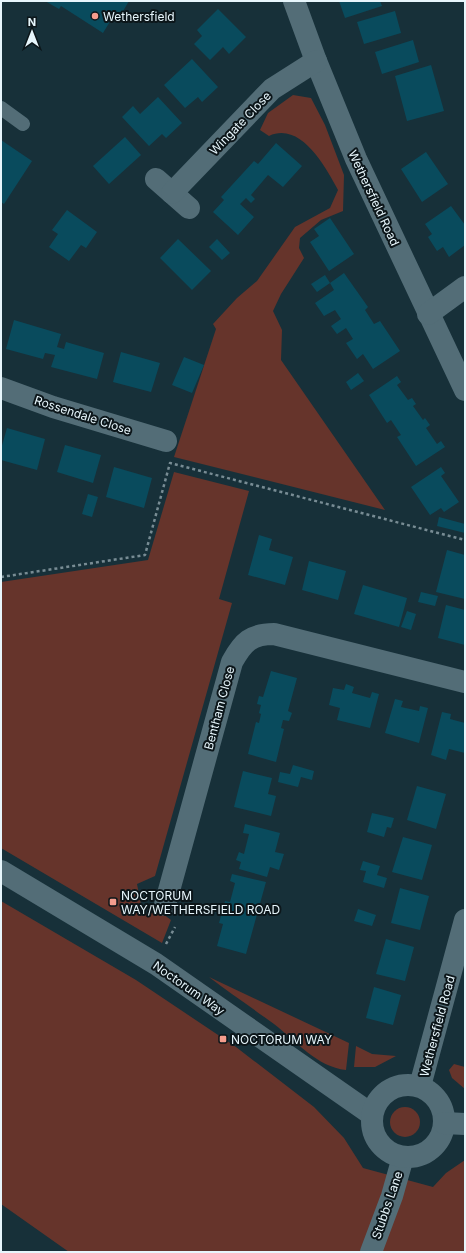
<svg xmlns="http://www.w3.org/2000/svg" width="466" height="1253" font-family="Inter,sans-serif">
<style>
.green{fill:#66342b}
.building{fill:#094b5d}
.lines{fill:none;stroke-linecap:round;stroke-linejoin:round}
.path{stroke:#788c94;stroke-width:2.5;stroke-dasharray:3 3;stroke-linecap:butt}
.lane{stroke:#536d77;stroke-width:14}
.street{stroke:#536d77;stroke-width:22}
.secondary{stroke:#536d77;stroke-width:22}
.poi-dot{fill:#f59d8d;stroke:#0c161a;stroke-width:1.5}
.labels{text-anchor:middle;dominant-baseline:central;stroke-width:4;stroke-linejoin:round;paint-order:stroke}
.poi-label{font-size:12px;fill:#e7f6fc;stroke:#0c161a;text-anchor:start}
.street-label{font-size:12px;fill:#e7f6fc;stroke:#0c161a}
</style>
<rect width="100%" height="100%" fill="#173039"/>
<g class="green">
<path d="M 293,95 L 311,98 L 325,125 L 344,175 L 343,211 L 321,220 L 300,238 L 299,248 L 304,258 L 281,294 L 273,311 L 282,330 L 281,360 L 385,510 L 174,457 L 216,329 L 213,324 L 237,298 L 257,281 L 295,227 L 330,208 L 338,190 C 326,168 301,121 269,136 L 260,130 L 268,113 Z"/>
<polygon points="174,472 249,491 219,599 232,603 155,876 137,884 143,915 159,911 171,920 162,943 1,848 1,582 148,560"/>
<polygon points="1,901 136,980 236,1047 314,1107 344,1138 363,1168 433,1187 446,1173 465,1160 465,1252 69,1252 1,1204"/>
<path d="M 209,977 L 349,1043 L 346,1070 C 317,1067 296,1041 274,1024 C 252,1008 230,993 209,977 Z"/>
<polygon points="356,1046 372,1054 396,1056 375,1067 354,1067"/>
<polygon points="454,1064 465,1067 465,1089 452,1078 449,1070"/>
<circle cx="405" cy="1122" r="15"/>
</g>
<g class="building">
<polygon points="45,1 129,1 119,18 114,15 103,33 61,6 59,9"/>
<polygon points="339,1 380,1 382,6 345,18"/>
<polygon points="218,9 246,37 229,54 223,47 210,60 194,44 202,36 197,30"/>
<polygon points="395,11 401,33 364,44 357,22"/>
<polygon points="413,40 419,62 382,74 375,52"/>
<polygon points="192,59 218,87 202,102 198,97 185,108 164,85"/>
<polygon points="431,65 444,111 407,121 395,76"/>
<polygon points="158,97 182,123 166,138 162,134 149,146 122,117 133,106 140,114"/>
<polygon points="125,137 141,155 109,184 93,166"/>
<polygon points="1,140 32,161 4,204 1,202"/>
<polygon points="276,143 302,166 283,187 268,175 251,195 255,199 251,203 246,198 240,204 254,217 238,235 213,212 224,200 221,197 254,161 258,164"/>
<polygon points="426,152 448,184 422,202 401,169"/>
<polygon points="451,206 465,225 465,245 449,257 443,247 437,251 428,237 432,234 425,224"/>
<polygon points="67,210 97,232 86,248 81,245 69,261 49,247 58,234 52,230"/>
<polygon points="330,218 354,254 329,271 310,242 319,236 314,229"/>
<polygon points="178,239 211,271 192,290 160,258"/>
<polygon points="217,239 230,253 222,260 209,247"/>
<polygon points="344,273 368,307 365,310 374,324 380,321 400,351 373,369 363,354 357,359 346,343 353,339 346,328 337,334 331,326 341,319 335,310 324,316 315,303 334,290 330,283"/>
<polygon points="325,275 330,283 317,292 311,284"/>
<polygon points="14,320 61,334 57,347 64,349 66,342 104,353 97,379 51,367 55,355 45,353 43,359 6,349"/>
<polygon points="121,352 160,363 151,392 113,382"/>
<polygon points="184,357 204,365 192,393 172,385"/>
<polygon points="358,373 364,381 351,390 346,382"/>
<polygon points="397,376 401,382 397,385 408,400 412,398 416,404 413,406 423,420 425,418 430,425 426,428 437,444 441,441 445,447 416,466 397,437 401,435 391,420 387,423 369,395"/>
<polygon points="7,428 45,439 37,470 1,460 1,449"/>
<polygon points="65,445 101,455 93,483 57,472"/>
<polygon points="114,467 152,478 144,508 106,497"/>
<polygon points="441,467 445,473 441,476 459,502 444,512 441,508 430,515 411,487"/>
<polygon points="88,494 98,497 92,517 82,514"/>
<polygon points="439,517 465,524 465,533 437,526"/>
<polygon points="259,535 272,539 269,550 293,557 285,585 248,575"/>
<polygon points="447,550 465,555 465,599 436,592"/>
<polygon points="309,561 346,571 338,600 302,590"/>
<polygon points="363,585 407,598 399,627 354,614"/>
<polygon points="421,592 438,596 435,606 418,602"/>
<polygon points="446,605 465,610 465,645 438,638"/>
<polygon points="407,611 416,614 411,630 401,627"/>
<polygon points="271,671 297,678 288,711 292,713 289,721 283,720 281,728 284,729 276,762 248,754 256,722 259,723 261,714 259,713 261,705 257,704 259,696 263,697"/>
<polygon points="346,684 354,687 352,693 370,698 372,692 379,694 370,728 337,720 340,708 329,705 333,688 344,690"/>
<polygon points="395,699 403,701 401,707 419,711 420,706 428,708 419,743 385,733"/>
<polygon points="442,712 451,714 450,719 465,723 465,753 449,749 446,760 431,755"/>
<polygon points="293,765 314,771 312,780 301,777 298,787 278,782 280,772 290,774"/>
<polygon points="243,771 272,778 268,794 276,796 271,816 234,807"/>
<polygon points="417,786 446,794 436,829 407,820"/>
<polygon points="372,813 394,818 391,828 387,827 384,837 367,832"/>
<polygon points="245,824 280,833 275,852 284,854 279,870 270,867 267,877 239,869 241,862 236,860 239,852 244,854 249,834 243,833"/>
<polygon points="403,837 432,845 422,880 392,872"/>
<polygon points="363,861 380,866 377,875 387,878 384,888 363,882 366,871 360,870"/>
<polygon points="232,874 266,882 246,954 217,946 223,924 219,923 225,901 230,902 235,883 230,881"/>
<polygon points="400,888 429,896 420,930 391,923"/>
<polygon points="358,909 376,915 372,926 354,921"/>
<polygon points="386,939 414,947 405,981 376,974"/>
<polygon points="374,987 401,995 393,1025 366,1018"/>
</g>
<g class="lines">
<g class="path">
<polyline points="1,577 145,555 170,463 465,540"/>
<polyline points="166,944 175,927"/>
</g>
<polyline class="lane" points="1,108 23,124"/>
<g class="street">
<polyline points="294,1 316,61 356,159 465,390"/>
<polyline points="156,179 189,208"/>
<polyline points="172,193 272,89 316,61"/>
<polyline points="428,314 465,287"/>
<polyline points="1,388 53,407 166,441"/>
<path d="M 165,905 L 232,662 C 243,642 251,634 274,634 L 465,682"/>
<polyline points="420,1086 465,920"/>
<polyline points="371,1252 392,1196 403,1157"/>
</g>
<g class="secondary">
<polyline points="1,871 156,964 371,1114"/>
<circle cx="408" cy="1121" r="36"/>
<polyline points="444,1123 465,1124"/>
</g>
</g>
<g class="poi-dot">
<circle cx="95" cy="16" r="4"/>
<rect x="109" y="898" width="8" height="8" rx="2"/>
<rect x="219" y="1035" width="8" height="8" rx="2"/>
</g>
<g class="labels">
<g class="poi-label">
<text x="103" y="16">Wethersfield</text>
<text x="121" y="895">NOCTORUM<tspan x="121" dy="14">WAY/WETHERSFIELD ROAD</tspan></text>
<text x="231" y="1039">NOCTORUM WAY</text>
</g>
<g class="street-label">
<text transform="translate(240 123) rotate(-46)">Wingate Close</text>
<text transform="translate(374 198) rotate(65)">Wethersfield Road</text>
<text transform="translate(83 415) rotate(18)">Rossendale Close</text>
<text transform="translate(219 708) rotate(-75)">Bentham Close</text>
<text transform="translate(189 988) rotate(35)">Noctorum Way</text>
<text transform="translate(437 1026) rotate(-75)">Wethersfield Road</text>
<text transform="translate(387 1205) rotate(-71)">Stubbs Lane</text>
</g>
</g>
<rect width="466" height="1253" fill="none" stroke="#e7f6fc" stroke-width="4"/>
<g transform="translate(32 32)" stroke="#0c161a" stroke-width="3" paint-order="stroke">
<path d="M0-3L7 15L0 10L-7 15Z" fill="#e7f6fc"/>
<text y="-6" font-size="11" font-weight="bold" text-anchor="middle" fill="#e7f6fc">N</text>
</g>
</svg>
